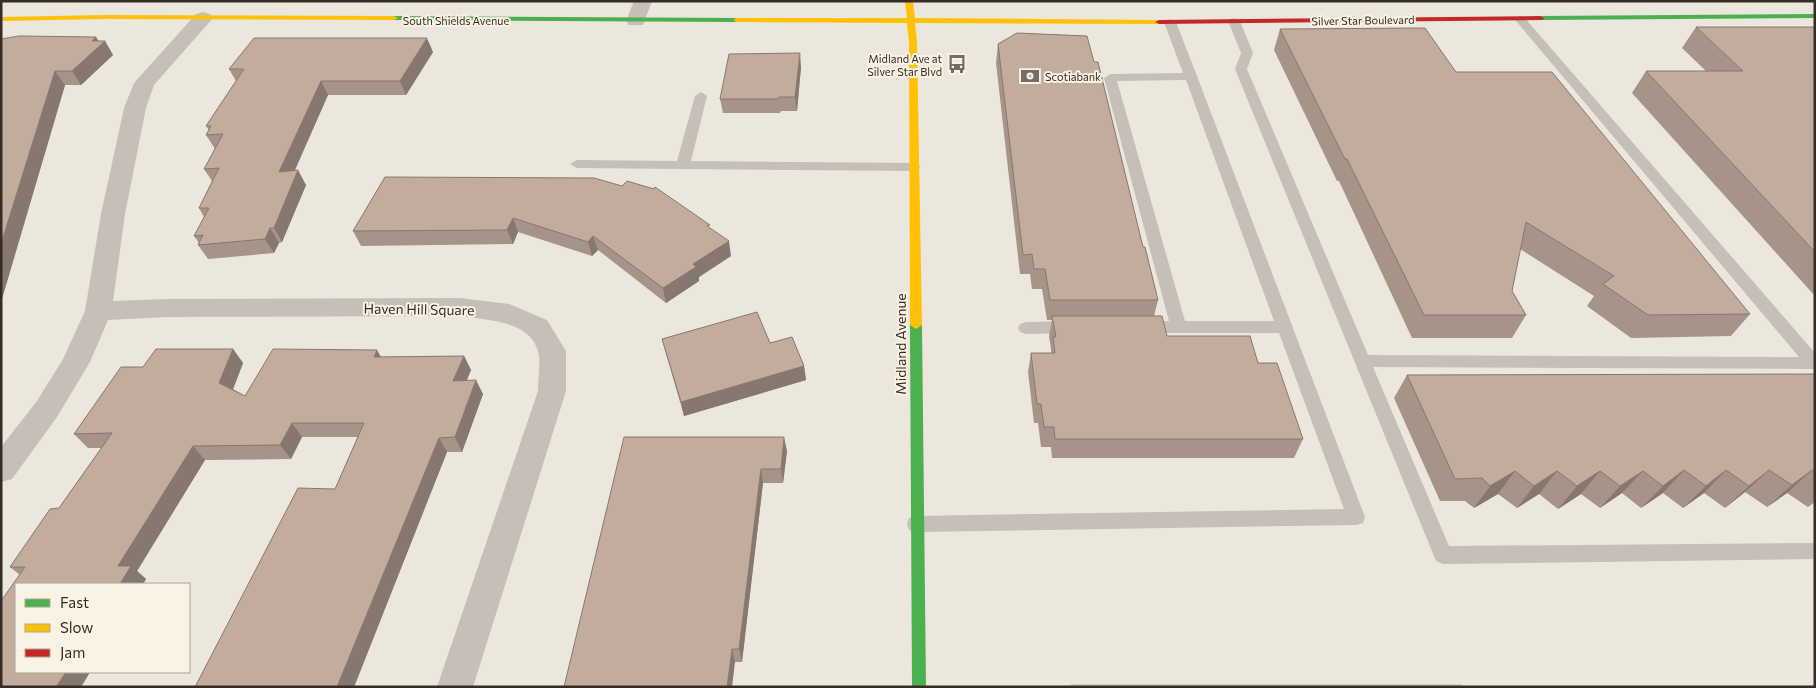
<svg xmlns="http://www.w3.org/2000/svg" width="1816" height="688" font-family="Commissioner,sans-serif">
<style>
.green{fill:#cad3b6}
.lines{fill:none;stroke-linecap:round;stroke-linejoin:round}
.lane{fill:#c5bfb7;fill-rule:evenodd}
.street{fill:#c5bfb7;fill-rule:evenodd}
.fast{fill:#4caf50;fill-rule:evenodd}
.slow{fill:#ffc107;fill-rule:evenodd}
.jam{fill:#c62828;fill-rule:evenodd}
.wall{fill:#a69488}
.shaded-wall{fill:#87786f}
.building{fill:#c1ac9e;stroke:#87786f}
.labels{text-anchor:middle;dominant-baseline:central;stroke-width:4;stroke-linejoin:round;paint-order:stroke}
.far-street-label{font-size:11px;fill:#352c25;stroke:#faf2e3}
.far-poi-label{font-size:11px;fill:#352c25;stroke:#faf2e3;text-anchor:end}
.street-label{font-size:14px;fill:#352c25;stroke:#faf2e3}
</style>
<rect width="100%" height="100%" fill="#ece7dd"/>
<polygon class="green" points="1071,684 1462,684 1463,687 1071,687"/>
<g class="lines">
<g class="lane">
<polygon points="1520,16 1524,17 1815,353 1815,369 1373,367 1449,546 1815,543 1815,559 1443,564 1436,561 1235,69 1241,53 1228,21 1230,19 1234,18 1240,21 1253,53 1247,69 1368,355 1799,357 1516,21 1514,19"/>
<path d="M 1170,19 L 1176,22 L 1197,76 L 1365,517 L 1363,523 L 1356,525 L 916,532 L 909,530 L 907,524 L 909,518 L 916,516 L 1344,509 L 1279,333 L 1145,333 L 1139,331 L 1137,327 L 1139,323 L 1169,321 L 1104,78 L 1110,74 L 1183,73 L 1164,22 ZM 1186,80 L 1274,321 L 1185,321 L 1117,81 Z"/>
<polygon points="701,92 707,96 691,161 914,163 921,167 914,171 577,168 570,164 577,160 677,161 695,96"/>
<polygon points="1073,321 1079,323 1081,327 1079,331 1073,333 1026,334 1020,332 1018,328 1020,324 1026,322"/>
</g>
<g class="street">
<polygon points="634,1 652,1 643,25 629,25 626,21"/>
<path d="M 203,12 L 210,14 L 213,18 L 154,85 L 146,108 L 125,214 L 113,301 L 168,299 L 460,298 L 509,304 L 547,320 L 566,351 L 566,391 L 473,687 L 437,687 L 538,391 C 538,379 541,363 538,351 C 529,320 486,320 460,316 L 168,317 L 108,320 L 90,362 L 57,417 L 12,479 L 1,482 L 1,447 L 37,401 L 63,359 L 85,311 L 101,214 L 124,108 L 134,83 L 196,14 Z"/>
</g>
<g class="fast">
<polygon points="1815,14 1815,18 1540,20 1536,18 1540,16"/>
<polygon points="391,16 737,18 741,20 737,22 394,20 391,20"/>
<polygon points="916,321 922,325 926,687 912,687 910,325"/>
</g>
<g class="slow">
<polygon points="905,1 913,1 915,18 1159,20 1163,22 1159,24 915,23 917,42 922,325 916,329 910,325 909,42 907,23 737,22 733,20 737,18 907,18"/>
<polygon points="105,15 394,16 398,18 394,20 105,19 1,21 1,17"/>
</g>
<polygon class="jam" points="1540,16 1544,18 1543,20 1159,24 1155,22 1159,20"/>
</g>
<g class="wall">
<polygon points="1696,27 1815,27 1815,296 1632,93 1646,71 1706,71 1682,48"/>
<polygon points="1280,29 1456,72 1750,314 1731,336 1631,338 1587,306 1594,296 1520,249 1512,291 1526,315 1512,338 1412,338 1339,181 1337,181 1274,50"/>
<polygon points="96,37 98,41 105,41 113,55 81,85 65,85 1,302 1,39"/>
<polygon points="998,44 1143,247 1158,300 1154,316 1167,336 1258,363 1303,439 1294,458 1052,458 1051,447 1041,447 1038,423 1034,423 1028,372 1031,353 1051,353 1051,349 1049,336 1052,320 1047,320 1042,289 1032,289 1030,274 1020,274 996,63"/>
<polygon points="433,52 406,95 328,95 294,170 306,185 282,242 279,243 274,253 208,259 198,245 199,243 194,236 204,217 199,208 212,181 204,169 215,149 206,135 209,130 206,126 236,81 229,69"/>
<polygon points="801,67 797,111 781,111 780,113 723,113 720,99"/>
<polygon points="385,177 710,229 731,256 699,277 699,281 666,303 598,250 592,256 518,232 513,244 361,246 353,231"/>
<polygon points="662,339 770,343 804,366 806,380 684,416"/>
<polygon points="233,349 243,363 233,389 245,396 381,357 464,356 471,370 466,380 483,394 462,452 447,452 354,687 195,687 335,489 358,437 302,437 291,459 205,460 137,571 146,579 81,687 1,687 20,575 10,567 59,508 102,448 88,448 74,434"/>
<polygon points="1815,374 1815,502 1808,507 1787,493 1767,507 1745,492 1725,508 1704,493 1683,508 1663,493 1641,508 1622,493 1600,508 1581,494 1558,509 1539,494 1517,508 1498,494 1474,508 1465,501 1440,501 1394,398 1407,375"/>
<polygon points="624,437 787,451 783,483 763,483 742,662 735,662"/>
</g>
<g class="shaded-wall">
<polygon points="96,37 101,45 105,41 113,55 81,85 72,71 92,41"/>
<polygon points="427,38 433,52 406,95 400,81"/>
<polygon points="800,53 801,67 797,111 795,97"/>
<polygon points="55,71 65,85 1,302 1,244"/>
<polygon points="321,81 328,95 288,186 279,172"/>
<polygon points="298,170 306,185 282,242 274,228"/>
<polygon points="513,218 518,232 513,244 507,230"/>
<polygon points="270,228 279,243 274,253 265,239"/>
<polygon points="593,236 598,250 592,256 588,242"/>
<polygon points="729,241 731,256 699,277 699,281 666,303 663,288 693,264"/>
<polygon points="233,349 243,363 230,397 219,383"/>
<polygon points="377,350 385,364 374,357"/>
<polygon points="464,356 471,370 461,395 453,381"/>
<polygon points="804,366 806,380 684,416 681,402"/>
<polygon points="476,380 483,394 462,452 455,437"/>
<polygon points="292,423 302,437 291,459 280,445"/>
<polygon points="784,437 787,451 783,483 781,469"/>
<polygon points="439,438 447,452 354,687 337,687"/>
<polygon points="193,446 205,460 137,571 146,579 143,584 120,584 118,566"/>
<polygon points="761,469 763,483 742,662 739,649"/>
<polygon points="1684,470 1663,493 1641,508 1663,486"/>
<polygon points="1726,470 1704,493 1683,508 1706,486"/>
<polygon points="1769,470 1745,492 1725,508 1749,486"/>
<polygon points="1812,470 1787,493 1767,507 1792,485"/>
<polygon points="1515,471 1498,494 1474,508 1490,486"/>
<polygon points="1557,471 1539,494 1517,508 1534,486"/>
<polygon points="1600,471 1581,494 1558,509 1577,486"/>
<polygon points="1643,471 1622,493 1600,508 1620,486"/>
<polygon points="732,649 735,662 732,687 727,687"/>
<polygon points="66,672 90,672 81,687 56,687"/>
</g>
<g class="building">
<polygon points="1696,27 1815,27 1815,252 1646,71 1743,71"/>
<polygon points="1425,28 1456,72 1552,72 1750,314 1648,315 1603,284 1614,276 1526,222 1512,291 1526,315 1424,315 1347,159 1345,159 1280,29"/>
<polygon points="1017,33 1087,36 1094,62 1098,62 1143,247 1145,247 1158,300 1050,300 1045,269 1034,269 1032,254 1023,255 998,44"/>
<polygon points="19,36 96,37 92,41 105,41 72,71 55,71 1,244 1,39"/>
<polygon points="254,38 427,38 400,81 321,81 279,172 298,170 274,228 270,228 265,239 198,245 203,235 194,236 209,208 199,208 219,168 204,169 223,134 206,135 211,126 206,126 244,69 229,69"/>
<polygon points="800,53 795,97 779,97 779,99 720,99 729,54"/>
<polygon points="385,177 594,178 622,186 627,181 654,189 655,187 710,225 707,226 729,241 693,264 696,267 663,288 593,236 588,242 513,218 507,230 353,231"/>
<polygon points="757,312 770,343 792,337 804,366 681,402 662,339"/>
<polygon points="1052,316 1162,316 1167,336 1250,336 1258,363 1277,363 1303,439 1055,439 1054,427 1044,427 1041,404 1037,404 1031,353 1055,353 1053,337 1056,337"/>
<polygon points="156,349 233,349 219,383 245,396 273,349 377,350 374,357 464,356 453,381 476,380 455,437 439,438 337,687 195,687 298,488 335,489 364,423 292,423 280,445 193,446 118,566 131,566 120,584 16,584 16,672 66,672 56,687 1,687 1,601 25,567 10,567 50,509 59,508 112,433 74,434 121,367 143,367"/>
<polygon points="1815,374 1815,472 1812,470 1792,485 1769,470 1749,486 1726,470 1706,486 1684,470 1663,486 1643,471 1620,486 1600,471 1577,486 1557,471 1534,486 1515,471 1490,486 1482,478 1455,479 1407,375"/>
<polygon points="624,437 784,437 781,469 761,469 739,649 732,649 727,687 564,687"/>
</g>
<defs>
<g id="bus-bare" transform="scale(1.5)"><path d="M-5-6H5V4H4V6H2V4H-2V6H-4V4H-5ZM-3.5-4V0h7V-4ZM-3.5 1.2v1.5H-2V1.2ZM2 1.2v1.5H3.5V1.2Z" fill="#756d65" stroke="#faf2e3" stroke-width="2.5" paint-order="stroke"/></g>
<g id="bank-bare" transform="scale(1.5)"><path d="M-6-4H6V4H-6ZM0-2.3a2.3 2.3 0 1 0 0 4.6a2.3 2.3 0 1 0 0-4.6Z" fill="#756d65" stroke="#faf2e3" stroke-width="2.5" paint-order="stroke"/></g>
</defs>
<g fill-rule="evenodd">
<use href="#bus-bare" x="957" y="64"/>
<use href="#bank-bare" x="1030" y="76"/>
</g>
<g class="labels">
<g class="far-street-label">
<text x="456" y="20">South Shields Avenue</text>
<text transform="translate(1363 20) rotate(-1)">Silver Star Boulevard</text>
</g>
<g class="far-poi-label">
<text x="942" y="58">Midland Ave at<tspan x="942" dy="13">Silver Star Blvd</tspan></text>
<text x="1045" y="76" text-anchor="start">Scotiabank</text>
</g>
<g class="street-label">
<text transform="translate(419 309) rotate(1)">Haven Hill Square</text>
<text transform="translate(900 344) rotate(-90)">Midland Avenue</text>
</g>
</g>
<rect width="1816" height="688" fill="none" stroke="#352c25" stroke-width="5"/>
<rect x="15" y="583" width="175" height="90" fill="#faf2e3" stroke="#aba397"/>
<rect x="25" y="599" width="25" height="8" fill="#4caf50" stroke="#aba397"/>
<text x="60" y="608" font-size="15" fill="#352c25">Fast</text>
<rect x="25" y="624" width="25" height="8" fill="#ffc107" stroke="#aba397"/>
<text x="60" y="633" font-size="15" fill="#352c25">Slow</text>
<rect x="25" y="649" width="25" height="8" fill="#c62828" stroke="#aba397"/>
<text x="60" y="658" font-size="15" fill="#352c25">Jam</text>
</svg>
